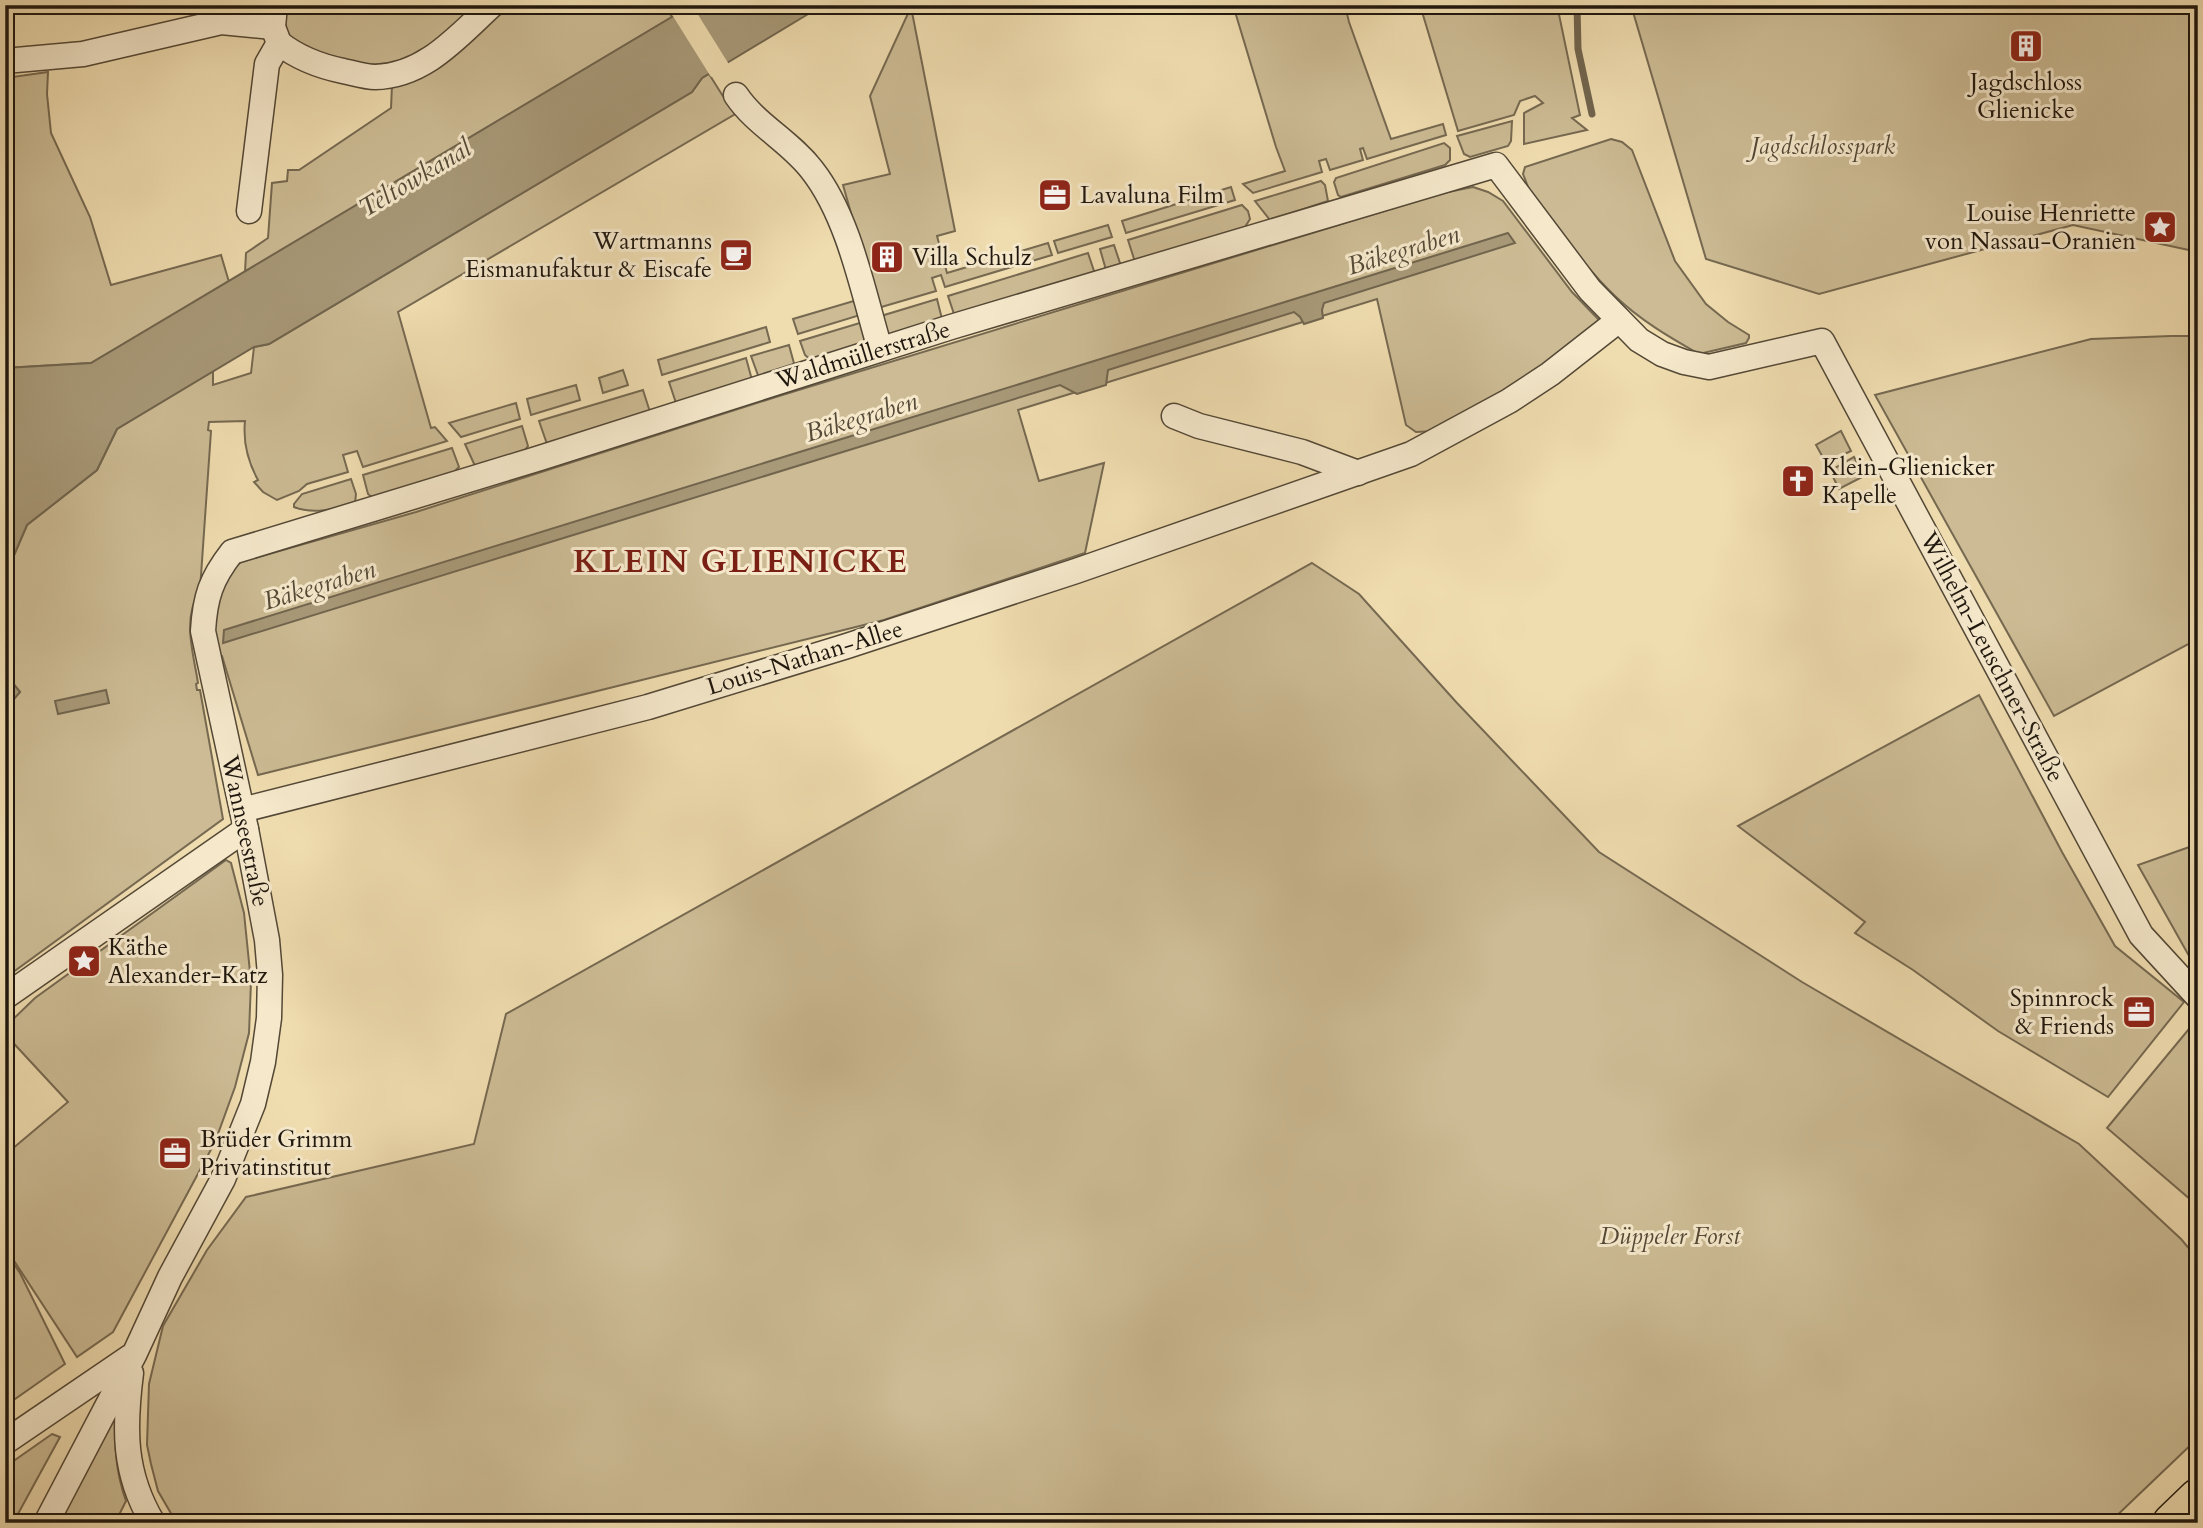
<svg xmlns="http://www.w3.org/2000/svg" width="2203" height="1528" font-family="Cardo,serif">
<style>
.green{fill:#ccbb94;stroke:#766951;stroke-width:2}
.water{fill:#a89978;stroke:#71654e;stroke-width:2}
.pier{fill:#efdcaf}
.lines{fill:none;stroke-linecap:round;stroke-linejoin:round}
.stream{stroke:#71654e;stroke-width:7}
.street-casing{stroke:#534836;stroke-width:27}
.primary-casing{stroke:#1f170e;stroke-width:41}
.street{stroke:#f5e8cb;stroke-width:24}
.primary{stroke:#efdcaf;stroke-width:38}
.labels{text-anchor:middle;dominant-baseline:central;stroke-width:6;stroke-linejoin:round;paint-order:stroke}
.poi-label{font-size:24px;fill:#1f170e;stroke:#f5e8cb;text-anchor:start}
.park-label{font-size:24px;font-style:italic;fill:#534836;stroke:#f5e8cb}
.street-label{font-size:24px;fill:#1f170e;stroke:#f5e8cb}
.water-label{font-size:26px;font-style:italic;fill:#564b38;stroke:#f5e8cb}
.district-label{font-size:32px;font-weight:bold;letter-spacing:2px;fill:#7a1f14;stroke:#f5e8cb}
</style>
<rect width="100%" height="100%" fill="#efdcaf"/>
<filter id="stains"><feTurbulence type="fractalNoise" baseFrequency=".00286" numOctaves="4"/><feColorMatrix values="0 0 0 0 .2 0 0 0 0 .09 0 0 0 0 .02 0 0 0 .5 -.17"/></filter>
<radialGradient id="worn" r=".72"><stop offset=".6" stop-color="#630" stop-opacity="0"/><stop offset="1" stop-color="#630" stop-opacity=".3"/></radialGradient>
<g class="green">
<path d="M 281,5 L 324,5 L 326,12 L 454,9 L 458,5 L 476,5 C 462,19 448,35 433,46 C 389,79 333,62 289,40 Z"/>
<polygon points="506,5 665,5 672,17 245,272 246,253 268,238 272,183 287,181 288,170 299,170 391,108 392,85 437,65"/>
<polygon points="1233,5 1345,5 1349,22 1391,139 1443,124 1446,135 1367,159 1363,148 1360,149 1363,160 1330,170 1326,159 1319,161 1322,172 1253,193 1243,184 1285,171 1276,147"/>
<polygon points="1420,5 1557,5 1580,115 1572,118 1587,130 1524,144 1524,113 1543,103 1535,96 1520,101 1514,115 1458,131"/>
<polygon points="1631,5 2198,5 2198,252 2073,225 1819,294 1706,259"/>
<polygon points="911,7 955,231 937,236 947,273 1048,243 1052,255 945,287 941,275 932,278 936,291 878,308 843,185 890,174 870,96"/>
<polygon points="48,72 47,94 51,133 90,217 111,285 221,255 229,282 91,363 5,368 5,78"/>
<path d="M 709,74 L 726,101 L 737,113 L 398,312 L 431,428 L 435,427 L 447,441 L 363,467 L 357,451 L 343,455 L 348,472 L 307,484 L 299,491 L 277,500 L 263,492 L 254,482 L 258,480 C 248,462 243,441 245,421 L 209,422 L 208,430 L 211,431 L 200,590 C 182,619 193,651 198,683 L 196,684 L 197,690 L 200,690 L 223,819 L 5,978 L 5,709 L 20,692 L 7,676 L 11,668 L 5,631 L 5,576 L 27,525 L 97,470 L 117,429 L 213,371 L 213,385 L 251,373 L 254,347 L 269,344 L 692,92 L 702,78 Z"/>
<polygon points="1512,121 1511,141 1508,146 1470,157 1464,154 1457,136"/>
<path d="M 1611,139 L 1622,142 L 1632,150 L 1675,261 L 1706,304 L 1728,322 L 1749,335 L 1749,338 L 1746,343 L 1699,354 C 1669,337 1640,320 1615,296 C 1583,266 1558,227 1530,192 L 1523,174 L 1525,167 Z"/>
<polygon points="1444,143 1450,148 1450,160 1445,165 1341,197 1338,195 1334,182 1336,178"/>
<polygon points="1321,181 1325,185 1328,201 1270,220 1255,201"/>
<polygon points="1231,187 1235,200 1126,233 1122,221"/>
<path d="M 1473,187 L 1488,192 L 1503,201 L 1572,292 L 1601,322 L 1515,386 L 1436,431 L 1416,432 L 1406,425 L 1377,299 L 1018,410 L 1039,481 L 1104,463 L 1085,553 L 884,620 L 258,775 L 222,656 L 212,657 C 215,625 212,583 241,562 L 416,512 L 779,396 L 1443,193 Z"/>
<polygon points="1242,205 1248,211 1250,219 1245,227 1135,262 1128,240"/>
<polygon points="1108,225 1112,237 1058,253 1054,241"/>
<polygon points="1114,245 1121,266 1106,270 1100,249"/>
<polygon points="1088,253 1095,274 955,317 948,296"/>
<polygon points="937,299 942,319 893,336 888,334 881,316"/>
<polygon points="857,300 859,313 857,316 798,334 793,319"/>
<polygon points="863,322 865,338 861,344 812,361 805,355 800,341"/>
<polygon points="766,327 770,342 662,375 658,360"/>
<polygon points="2171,336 2198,336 2198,639 2054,716 1875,395 2091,339"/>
<polygon points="789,345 795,367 759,378 751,356"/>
<polygon points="746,358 752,380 676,403 669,382"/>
<polygon points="623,370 628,385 603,393 599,378"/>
<polygon points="576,385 580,400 531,415 527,399"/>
<polygon points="643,390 650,412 547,444 539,421"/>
<polygon points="516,403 520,419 461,437 449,423"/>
<polygon points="522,426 528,446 525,450 475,466 465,444"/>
<polygon points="1841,431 1851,451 1826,463 1816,445"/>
<polygon points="452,448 459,467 454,472 373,498 368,494 363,475"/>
<polygon points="1854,457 1864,476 1839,489 1830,471"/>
<path d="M 351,479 L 356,494 L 355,503 C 334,509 314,515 294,507 L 294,504 L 302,494 Z"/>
<polygon points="1312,563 1359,594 1457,703 1599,852 1802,982 2079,1144 2181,1239 2198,1259 2198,1438 2109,1523 176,1522 158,1491 151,1464 147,1445 149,1384 163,1326 207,1250 246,1197 474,1144 506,1014"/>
<polygon points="1979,695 2062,852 2115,946 2184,1002 2108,1097 1998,1031 1913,970 1855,933 1865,922 1738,826"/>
<polygon points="2198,844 2198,972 2138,865"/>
<polygon points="226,860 231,863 244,913 251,982 249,1033 235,1087 215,1142 113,1332 77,1357 5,1247 5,1155 68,1102 5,1034 5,1027 35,998"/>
<polygon points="2198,1018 2198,1206 2107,1128"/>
<polygon points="5,1251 20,1273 65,1364 5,1406"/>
<path d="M 117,1407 C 113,1440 115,1470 126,1501 L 115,1523 L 57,1523 Z"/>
<polygon points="52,1434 60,1437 13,1523 5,1523 5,1467"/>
</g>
<g class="water">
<polygon points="692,5 823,5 702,78 692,92 269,344 254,347 117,429 97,470 27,525 5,576 5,368 91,363"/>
<polygon points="1508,233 1515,243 1324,303 1322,310 1323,318 1304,324 1300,317 1294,312 1108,370 1106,385 1077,394 1060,385 223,643 224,630"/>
<polygon points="5,631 11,668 7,676 20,692 5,709"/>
<polygon points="106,690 109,703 58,714 55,701"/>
</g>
<polygon class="pier" points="685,5 692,5 730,66 711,77 671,13"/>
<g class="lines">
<polyline class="stream" points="1577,5 1578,49 1592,114"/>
<g class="street-casing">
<g id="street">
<path d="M 279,43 C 298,58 319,66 343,71 C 353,73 364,77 375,77 C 425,76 458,36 492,5"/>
<polyline points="5,61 83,54 221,22 273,27"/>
<path d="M 736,95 C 756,125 790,141 812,170 C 849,217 863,292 880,349"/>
<polyline points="249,211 267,64 279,43 273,27 275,5"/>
<polyline points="1174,416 1199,426 1302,452 1358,473"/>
<polyline points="242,810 648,707 847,646 1076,571 1411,454 1509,401 1550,374 1619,320"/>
<polyline points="5,997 246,829"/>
<path d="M 131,1373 C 124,1428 123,1473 153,1523"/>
<polyline points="5,1442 130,1357"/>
<path d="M 46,1523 L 134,1355 L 170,1277 L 223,1179 L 253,1104 L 263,1062 L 269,1018 L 270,975 L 267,940 L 246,829 L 203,631 C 205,597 211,579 232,552 L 540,458 L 951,327 L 1496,165 L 1590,290 L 1639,340 L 1662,354 L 1684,362 L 1709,367 L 1822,341 L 2141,935 L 2198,997"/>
</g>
</g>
<g class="primary-casing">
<polyline id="primary" points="2172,1523 2198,1498"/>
</g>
<use href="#street" class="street"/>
<use href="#primary" class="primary"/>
</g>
<defs>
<g id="building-square" transform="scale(1.75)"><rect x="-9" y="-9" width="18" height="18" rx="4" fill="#8f2418" stroke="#f5e8cb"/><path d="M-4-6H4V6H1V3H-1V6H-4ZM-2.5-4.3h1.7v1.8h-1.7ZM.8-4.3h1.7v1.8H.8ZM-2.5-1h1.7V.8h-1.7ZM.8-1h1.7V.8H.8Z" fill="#fff"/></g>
<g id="office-square" transform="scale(1.75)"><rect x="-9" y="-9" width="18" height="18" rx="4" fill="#8f2418" stroke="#f5e8cb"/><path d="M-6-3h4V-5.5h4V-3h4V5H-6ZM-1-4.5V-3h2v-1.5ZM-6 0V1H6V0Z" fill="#fff"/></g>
<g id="sight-square" transform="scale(1.75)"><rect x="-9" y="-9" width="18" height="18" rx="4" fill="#8f2418" stroke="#f5e8cb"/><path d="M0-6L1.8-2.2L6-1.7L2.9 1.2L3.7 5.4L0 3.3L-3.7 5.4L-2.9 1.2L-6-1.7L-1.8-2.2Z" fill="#fff"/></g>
<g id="cafe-square" transform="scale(1.75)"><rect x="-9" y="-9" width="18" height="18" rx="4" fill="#8f2418" stroke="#f5e8cb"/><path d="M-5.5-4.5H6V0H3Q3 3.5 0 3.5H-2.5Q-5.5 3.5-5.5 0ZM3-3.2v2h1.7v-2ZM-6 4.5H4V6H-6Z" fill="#fff"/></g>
<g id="church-square" transform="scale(1.75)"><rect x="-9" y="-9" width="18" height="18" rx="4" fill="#8f2418" stroke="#f5e8cb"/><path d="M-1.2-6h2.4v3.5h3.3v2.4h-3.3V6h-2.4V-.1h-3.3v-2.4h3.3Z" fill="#fff"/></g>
</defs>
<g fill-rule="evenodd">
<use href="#building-square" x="2026" y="46"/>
<use href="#office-square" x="1055" y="195"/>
<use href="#sight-square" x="2160" y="227"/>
<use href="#cafe-square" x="736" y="255"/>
<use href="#building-square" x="887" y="257"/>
<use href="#church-square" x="1798" y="481"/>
<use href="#sight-square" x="84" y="961"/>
<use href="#office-square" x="2139" y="1012"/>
<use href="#office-square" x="175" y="1153"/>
</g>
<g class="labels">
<g class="poi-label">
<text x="2026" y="82" text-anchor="middle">Jagdschloss<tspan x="2026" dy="28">Glienicke</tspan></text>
<text x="1080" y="195">Lavaluna Film</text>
<text x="2136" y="213" text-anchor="end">Louise Henriette<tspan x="2136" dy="28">von Nassau-Oranien</tspan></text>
<text x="712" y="241" text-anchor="end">Wartmanns<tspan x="712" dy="28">Eismanufaktur &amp; Eiscafe</tspan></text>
<text x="912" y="257">Villa Schulz</text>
<text x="1822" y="467">Klein-Glienicker<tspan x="1822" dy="28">Kapelle</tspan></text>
<text x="108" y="947">Käthe<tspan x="108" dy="28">Alexander-Katz</tspan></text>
<text x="2114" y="998" text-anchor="end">Spinnrock<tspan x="2114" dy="28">&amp; Friends</tspan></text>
<text x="200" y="1139">Brüder Grimm<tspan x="200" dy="28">Privatinstitut</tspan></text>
</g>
<g class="park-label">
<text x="1823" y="146">Jagdschlosspark</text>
<text x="1670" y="1236">Düppeler Forst</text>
</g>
<g class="street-label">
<text transform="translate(863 355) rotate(-17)">Waldmüllerstraße</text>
<text transform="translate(1992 657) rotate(62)">Wilhelm-Leuschner-Straße</text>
<text transform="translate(805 658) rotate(-17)">Louis-Nathan-Allee</text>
<text transform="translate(245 831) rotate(78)">Wannseestraße</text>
</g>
<g class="water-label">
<text transform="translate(415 178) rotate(-31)">Teltowkanal</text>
<text transform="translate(1403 250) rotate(-17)">Bäkegraben</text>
<text transform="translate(861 417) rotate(-17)">Bäkegraben</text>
<text transform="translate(319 585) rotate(-17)">Bäkegraben</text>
</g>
<g class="district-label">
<text x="741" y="562">KLEIN GLIENICKE</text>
</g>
</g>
<rect width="2203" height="1528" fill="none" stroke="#efdcaf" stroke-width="28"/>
<rect x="7" y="7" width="2189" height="1514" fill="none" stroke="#1f170e" stroke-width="3.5"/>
<rect x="14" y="14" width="2175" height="1500" fill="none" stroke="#1f170e" stroke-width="2"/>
<rect width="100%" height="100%" filter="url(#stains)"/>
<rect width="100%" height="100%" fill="url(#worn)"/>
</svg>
